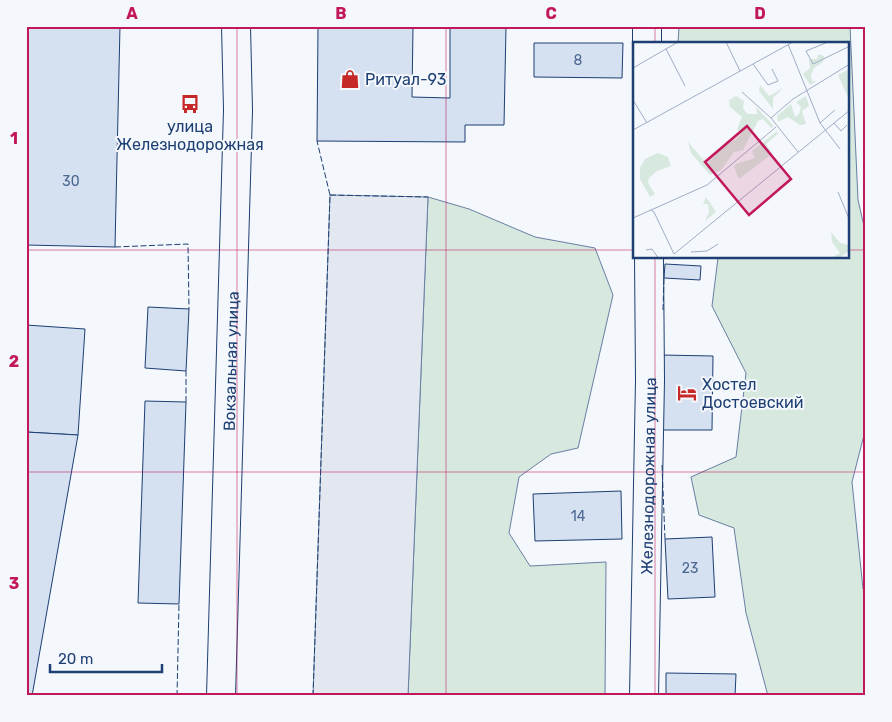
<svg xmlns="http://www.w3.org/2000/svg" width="892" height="722" font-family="Rubik,sans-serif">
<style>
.green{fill:#d7e8df;stroke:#687fa3}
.parking{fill:#e3e8f0;stroke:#687fa3}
.building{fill:#d5e0f0;stroke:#1d3f73}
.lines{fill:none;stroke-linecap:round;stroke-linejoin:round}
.minor-casing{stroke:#1d3f73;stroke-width:30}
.major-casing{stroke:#1d3f73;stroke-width:30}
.minor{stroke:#f4f7fb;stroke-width:28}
.major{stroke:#f4f7fb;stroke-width:28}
.fence{stroke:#1d3f73;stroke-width:1;stroke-dasharray:6 2.5;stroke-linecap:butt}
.grid{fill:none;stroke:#c2185b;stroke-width:1;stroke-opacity:0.55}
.labels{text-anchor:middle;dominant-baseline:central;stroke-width:4;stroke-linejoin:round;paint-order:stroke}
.number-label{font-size:14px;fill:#4b6792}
.poi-label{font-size:16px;fill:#1d3f73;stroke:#f4f7fb;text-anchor:start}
.street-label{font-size:16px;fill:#1d3f73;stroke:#f4f7fb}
.inset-road{fill:none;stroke:#9eadc5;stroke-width:1}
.view{fill:#c2185b;fill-opacity:0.15;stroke:#c2185b;stroke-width:2.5}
.inset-edge{fill:none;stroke:#1d3f73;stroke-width:2.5}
.neatline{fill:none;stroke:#c2185b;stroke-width:2}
.grid-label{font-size:16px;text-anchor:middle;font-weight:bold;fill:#c2185b}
</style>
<rect width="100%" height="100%" fill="#f4f7fb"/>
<g class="green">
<polygon points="679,26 850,26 858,200 866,235 866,427 852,482 863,589 866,590 866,696 768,696 746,613 734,528 699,515 691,477 736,457 746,373 712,306 718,258 848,258 848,44 678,44"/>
<polygon points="428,197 469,209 535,237 595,248 613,295 578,448 551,454 519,477 509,533 530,566 606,562 605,696 408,696"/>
</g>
<polygon class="parking" points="330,195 428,197 408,696 313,696"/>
<g class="building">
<polygon points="28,26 120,26 115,247 26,245"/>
<polygon points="318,26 413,26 412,97 450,98 450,27 506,27 504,125 465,125 465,142 317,141"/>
<polygon points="534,43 623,43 622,78 534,77"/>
<polygon points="665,264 701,266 700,280 664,278"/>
<polygon points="148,307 189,309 186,371 145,368"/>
<polygon points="26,325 85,329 78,435 26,432"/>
<polygon points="661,355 713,356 712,430 661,430"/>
<polygon points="145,401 186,402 179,604 138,603"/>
<polygon points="26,432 78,435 32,696 26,696"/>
<polygon points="621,491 622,539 535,541 533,494"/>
<polygon points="712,537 715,597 668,599 665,539"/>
<polygon points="666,673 736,674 735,696 666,696"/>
</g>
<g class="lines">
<g class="minor-casing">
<g id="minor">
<polyline points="647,26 647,44"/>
<path id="s1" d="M 644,696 L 650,380 L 649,258"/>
</g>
</g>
<g class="major-casing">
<g id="major">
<path id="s2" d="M 221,696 L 238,110 L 236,26"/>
</g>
</g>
<use href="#minor" class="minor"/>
<use href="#major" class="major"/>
<g class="fence">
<polyline points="330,195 428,197"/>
<polyline points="115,247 188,244 189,309"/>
<polyline points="663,310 664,278"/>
<polyline points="186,402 186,371"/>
<polyline points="662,465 665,539"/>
<polyline points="177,696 179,604"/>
<polyline points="313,696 330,195 317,141"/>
</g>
</g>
<path class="grid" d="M 237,26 L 237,696M 446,26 L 446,696M 655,26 L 655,44M 26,250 L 634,250M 848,250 L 866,250M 655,258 L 655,696M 26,472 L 866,472"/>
<defs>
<g id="shop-bare" transform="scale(1.5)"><path d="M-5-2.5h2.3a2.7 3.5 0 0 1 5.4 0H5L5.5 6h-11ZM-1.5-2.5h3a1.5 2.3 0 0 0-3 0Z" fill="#c62828" stroke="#f4f7fb" stroke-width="2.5" paint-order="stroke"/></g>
<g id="bus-bare" transform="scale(1.5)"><path d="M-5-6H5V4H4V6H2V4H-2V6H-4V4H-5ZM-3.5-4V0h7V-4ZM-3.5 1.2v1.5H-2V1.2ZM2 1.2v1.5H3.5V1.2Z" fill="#c62828" stroke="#f4f7fb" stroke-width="2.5" paint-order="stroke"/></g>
<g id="hotel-bare" transform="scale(1.5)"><path d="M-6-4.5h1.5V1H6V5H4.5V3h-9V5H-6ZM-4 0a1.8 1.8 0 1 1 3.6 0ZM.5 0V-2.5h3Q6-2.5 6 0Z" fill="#c62828" stroke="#f4f7fb" stroke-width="2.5" paint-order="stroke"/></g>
</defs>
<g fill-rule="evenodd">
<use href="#shop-bare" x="350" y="79"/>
<use href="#bus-bare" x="190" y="104"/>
<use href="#hotel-bare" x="687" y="393"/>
</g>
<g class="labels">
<g class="number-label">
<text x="578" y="60">8</text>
<text x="71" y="181">30</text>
<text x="578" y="516">14</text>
<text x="690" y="568">23</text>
</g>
<g class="poi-label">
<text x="365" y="79">Ритуал-93</text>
<text x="190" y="126" text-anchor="middle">улица<tspan x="190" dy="18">Железнодорожная</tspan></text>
<text x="702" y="384">Хостел<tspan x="702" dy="18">Достоевский</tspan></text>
</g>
<g class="street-label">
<text stroke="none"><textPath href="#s2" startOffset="335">Вокзальная улица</textPath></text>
<text stroke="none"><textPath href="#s1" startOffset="220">Железнодорожная улица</textPath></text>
</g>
</g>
<g transform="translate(633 42)">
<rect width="216" height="216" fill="#f4f7fb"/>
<path d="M 185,12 L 191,14 L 190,20 L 181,26 L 178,33 L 179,39 L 184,39 L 177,43 L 170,32 L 177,26 L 176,17 L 184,17 ZM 216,27 L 216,57 L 205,33 ZM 127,43 L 136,54 L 150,46 L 140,56 L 140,67 L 126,49 ZM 103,54 L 111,59 L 110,66 L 114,72 L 124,72 L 123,65 L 141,84 L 138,86 L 130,77 L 125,79 L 110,108 L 101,110 L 88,128 L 77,133 L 58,111 L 55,100 L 74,122 L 92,103 L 102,98 L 108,92 L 104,87 L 109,75 L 97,65 L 96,58 ZM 173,54 L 176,64 L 169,69 L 173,82 L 167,83 L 155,75 L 145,80 L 144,74 L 158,62 L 162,75 L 166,72 L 168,65 L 163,60 ZM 144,89 L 145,92 L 133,102 L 139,112 L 106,137 L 101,125 L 103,122 L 122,116 L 119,109 ZM 25,111 L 35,115 L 38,124 L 24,129 L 16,136 L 15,141 L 22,152 L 17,155 L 7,137 L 7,126 L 12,117 ZM 73,155 L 83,170 L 72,179 L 76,170 L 75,162 L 70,162 ZM 198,190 L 207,201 L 216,203 L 216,209 L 206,216 L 198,216 L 207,211 L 199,200 Z" fill="#d7e8df"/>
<path class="inset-road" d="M 93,0 L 107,29M 195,0 L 173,9 L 180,22 L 217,4M 155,2 L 187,81 L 207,107M 33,7 L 52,44M 120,22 L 135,43 L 145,39 L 139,27M 0,26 L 45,0M 109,50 L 138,76 L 165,110M 0,58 L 14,81M 138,76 L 160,57 L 217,22M 187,81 L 202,68M 201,81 L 208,89 L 214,83M 0,88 L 160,0M 205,150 L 217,179M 18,168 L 74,143 L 143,85M 0,176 L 18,168 L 21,170 L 41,212 L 217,68M 13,208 L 19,207 L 26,217M 58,210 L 74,209 L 85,202"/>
<path class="view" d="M 114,84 L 158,137 L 116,173 L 72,120 Z"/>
<rect width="216" height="216" class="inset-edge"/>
</g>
<rect width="892" height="722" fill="none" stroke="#f4f7fb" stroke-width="55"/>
<path d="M50 664v8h112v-8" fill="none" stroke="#1d3f73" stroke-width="2.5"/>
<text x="58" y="664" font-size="15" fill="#1d3f73" stroke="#f4f7fb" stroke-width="4" paint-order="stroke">20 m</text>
<rect x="28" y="28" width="836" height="666" class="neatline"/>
<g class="grid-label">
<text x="132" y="19">A</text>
<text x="341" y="19">B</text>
<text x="551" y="19">C</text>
<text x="760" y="19">D</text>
<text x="14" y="144">1</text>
<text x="14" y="367">2</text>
<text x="14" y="589">3</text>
</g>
</svg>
